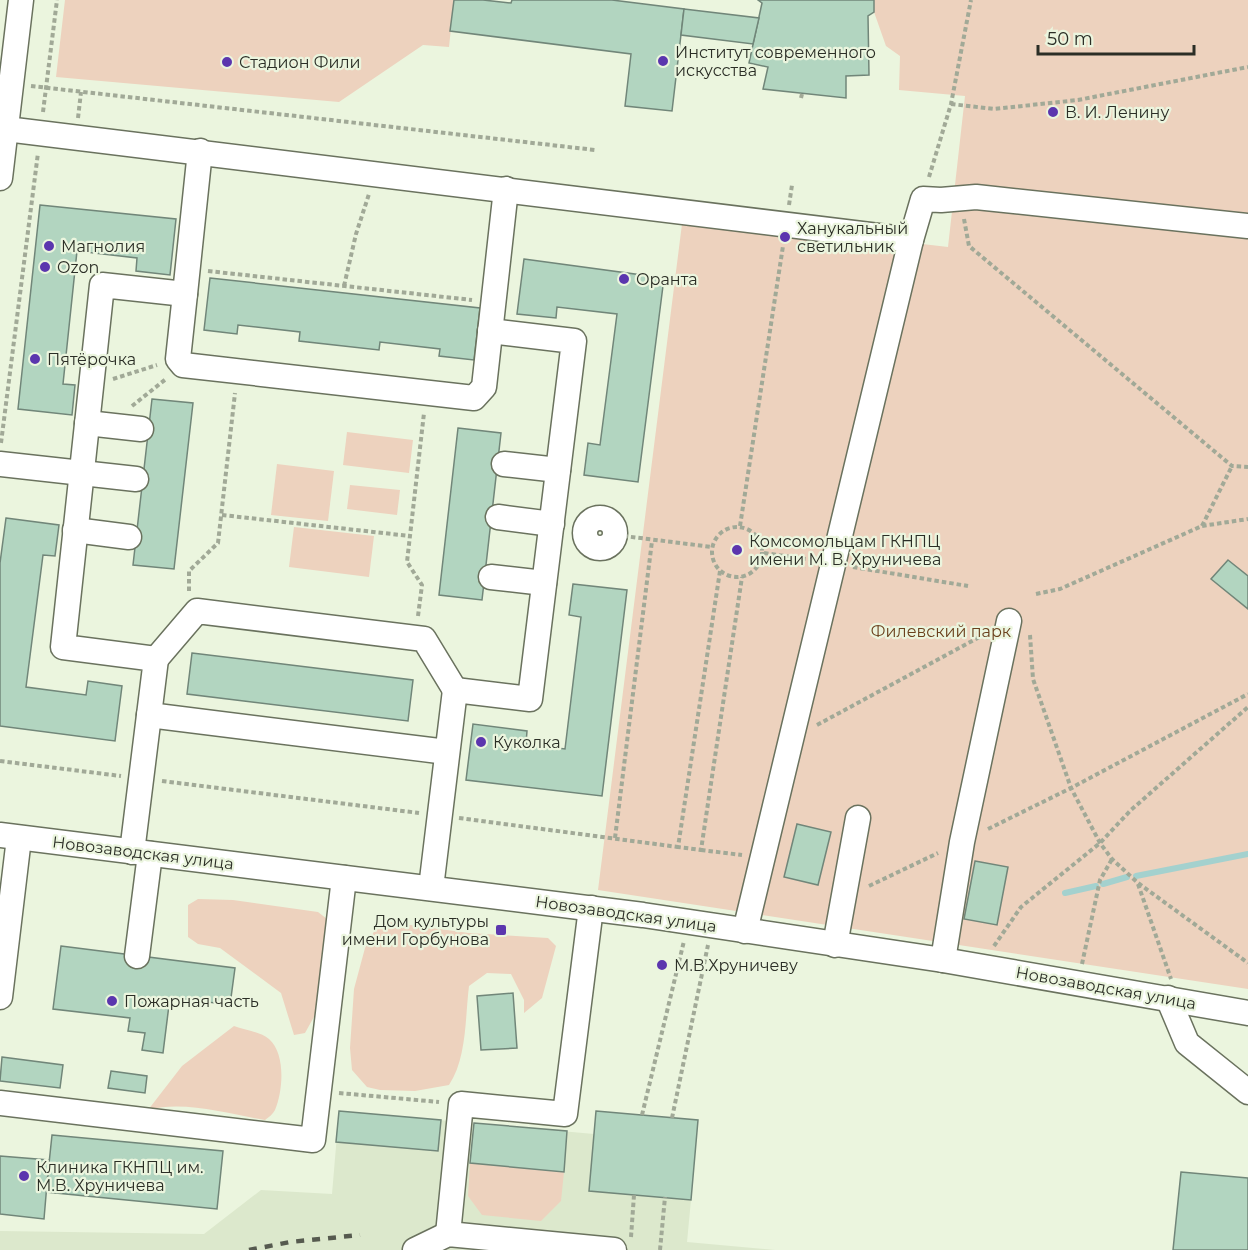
<svg xmlns="http://www.w3.org/2000/svg" width="1248" height="1250" font-family="Montserrat,sans-serif">
<style>
.built{fill:#dce8cc}
.green{fill:#edd2be}
.lines{fill:none;stroke-linecap:round;stroke-linejoin:round}
.stream{stroke:#a4d1ce;stroke-width:6}
.building{fill:#b2d5c0;stroke:#718679;stroke-width:1.5}
.minor-casing{stroke:#6a725e;stroke-width:27}
.path{stroke:#a1a997;stroke-width:4;stroke-dasharray:4.5 3;stroke-linecap:butt}
.minor{stroke:#fff;stroke-width:24}
.rail{stroke:#565a4f;stroke-width:4.5;stroke-dasharray:8 8;stroke-linecap:butt}
.poi-dot{fill:#5b36ae;stroke:#ebf5de;stroke-width:2}
.labels{text-anchor:middle;dominant-baseline:central;stroke-width:4.5;stroke-linejoin:round;paint-order:stroke}
.poi-label{font-size:16px;fill:#2b2e26;stroke:#ebf5de;text-anchor:start}
.park-label{font-size:16px;fill:#6b411d;stroke:#ebf5de}
.street-label{font-size:16px;fill:#2b2e26;stroke:#ebf5de}
</style>
<rect width="100%" height="100%" fill="#ebf5de"/>
<polygon class="built" points="339,1111 594,1134 691,1200 687,1242 775,1250 0,1250 0,1231 204,1234 261,1190 332,1194"/>
<g class="green">
<polygon points="65,0 454,0 449,47 423,45 339,102 56,77"/>
<polygon points="874,0 1248,0 1248,989 598,890 683,216 948,247 965,96 899,90 900,56 886,46 874,12"/>
<polygon points="347,432 413,440 409,473 343,465"/>
<polygon points="277,464 334,471 328,521 271,515"/>
<polygon points="350,485 400,490 397,515 347,509"/>
<polygon points="294,527 374,536 369,577 289,567"/>
<polygon points="198,899 233,900 318,912 327,919 334,940 325,997 305,1033 294,1035 281,993 220,948 198,944 188,937 188,905"/>
<path d="M 388,922 L 469,933 L 548,938 L 556,946 L 542,998 L 524,1013 L 524,1000 L 511,974 L 487,973 L 469,986 C 465,1018 467,1058 449,1085 L 415,1091 L 380,1090 L 367,1087 L 352,1070 L 350,1048 L 354,989 L 365,948 L 377,926 Z"/>
<path d="M 234,1026 C 245,1030 261,1032 269,1039 C 286,1054 283,1091 275,1110 C 273,1114 269,1117 265,1120 C 229,1114 184,1100 148,1110 L 182,1066 Z"/>
<polygon points="470,1163 564,1172 561,1201 541,1221 482,1215 468,1196"/>
</g>
<g class="lines">
<g class="stream">
<polyline points="1136,876 1248,854"/>
<polyline points="1103,884 1127,877"/>
<polyline points="1065,893 1096,886"/>
</g>
</g>
<g class="building">
<polygon points="454,0 483,0 511,3 512,0 612,0 684,9 672,111 625,106 631,54 450,31"/>
<polygon points="758,0 874,0 874,12 868,16 869,75 846,76 846,98 763,89 768,67 749,63 762,3"/>
<polygon points="684,9 759,18 753,44 681,35"/>
<polygon points="40,205 176,219 170,275 136,271 137,258 77,251 63,384 75,385 72,415 18,409"/>
<polygon points="524,259 664,278 638,482 584,475 588,443 600,445 617,314 557,307 556,318 517,314"/>
<polygon points="210,278 480,308 474,360 439,356 440,349 380,342 379,350 299,341 300,332 238,325 237,334 204,330"/>
<polygon points="152,399 193,403 174,569 133,565"/>
<polygon points="458,428 501,433 482,600 439,595"/>
<polygon points="6,518 59,525 55,556 43,555 26,687 86,695 88,681 122,686 115,741 0,726 0,563"/>
<polygon points="1228,560 1248,576 1248,609 1211,579"/>
<polygon points="573,584 627,590 602,796 466,780 473,724 527,731 526,744 565,749 581,617 569,615"/>
<polygon points="192,653 413,680 408,721 187,694"/>
<polygon points="797,824 831,832 818,885 784,877"/>
<polygon points="975,861 1008,867 997,925 964,919"/>
<polygon points="61,946 235,968 230,1005 170,997 163,1053 142,1050 145,1033 128,1031 130,1018 53,1009"/>
<polygon points="513,993 517,1048 481,1050 477,996"/>
<polygon points="2,1057 63,1065 60,1088 0,1081"/>
<polygon points="111,1071 147,1076 145,1093 108,1088"/>
<polygon points="339,1111 441,1120 438,1151 336,1142"/>
<polygon points="596,1111 698,1120 691,1200 589,1191"/>
<polygon points="474,1123 567,1131 564,1172 470,1163"/>
<polygon points="52,1135 223,1151 217,1209 46,1192"/>
<polygon points="0,1156 49,1160 44,1219 0,1214"/>
<polygon points="1181,1172 1248,1178 1248,1250 1173,1250"/>
</g>
<g class="lines">
<g class="minor-casing">
<g id="minor">
<polyline points="6,129 911,240"/>
<polyline points="0,178 21,0"/>
<polyline points="185,294 178,359 183,365 474,398 484,387 506,189"/>
<polyline points="87,423 141,429"/>
<polyline points="0,464 136,479"/>
<polyline points="504,464 558,470"/>
<polyline points="498,517 552,524"/>
<circle cx="600" cy="533" r="15"/>
<polyline points="75,530 129,537"/>
<polyline points="491,577 544,583"/>
<polyline points="156,659 197,611 424,639 455,690"/>
<polyline points="149,715 447,752"/>
<polyline points="0,835 643,915 943,960 1248,1013"/>
<polyline points="132,852 156,659 63,647 102,285 185,294 200,151"/>
<polyline points="431,888 455,690 530,699 574,341 490,331"/>
<polyline points="745,931 911,240 923,199 941,200 976,197 1248,226"/>
<polyline points="835,945 858,818"/>
<polyline points="137,956 150,854"/>
<polyline points="943,960 962,842 1009,621"/>
<polyline points="0,997 19,838"/>
<polyline points="1168,998 1187,1043 1248,1092"/>
<polyline points="0,1103 313,1140 344,878"/>
<polyline points="448,1234 461,1104 565,1114 591,908"/>
<polyline points="415,1250 448,1234 614,1250"/>
</g>
</g>
<g class="path">
<polyline points="31,86 595,150"/>
<polyline points="801,98 802,94"/>
<polyline points="951,104 994,109 1078,100 1248,67"/>
<polyline points="43,112 57,0"/>
<polyline points="78,118 81,92"/>
<polyline points="929,177 951,104 971,0"/>
<polyline points="789,205 792,185"/>
<polyline points="964,219 969,246 1232,466 1248,467"/>
<polyline points="208,271 472,300"/>
<polyline points="344,286 356,234 369,194"/>
<polyline points="113,379 157,365"/>
<polyline points="132,406 166,379"/>
<polyline points="1,443 38,153"/>
<polyline points="222,515 410,536"/>
<polyline points="740,526 783,246"/>
<polyline points="1202,526 1232,466"/>
<circle cx="737" cy="552" r="25"/>
<polyline points="616,535 712,547"/>
<polyline points="764,553 813,560"/>
<polyline points="853,567 968,586"/>
<polyline points="720,571 678,847 701,850 742,577"/>
<polyline points="189,591 189,571 218,543 235,393"/>
<polyline points="1036,594 1060,589 1202,526 1248,519"/>
<polyline points="418,616 422,585 407,562 424,413"/>
<polyline points="1030,635 1033,679 1071,788 1100,843 1112,859 1138,883 1248,963"/>
<polyline points="817,725 985,634"/>
<polyline points="0,761 121,776"/>
<polyline points="162,781 419,813"/>
<polyline points="459,818 678,847"/>
<polyline points="988,829 1071,788 1248,694"/>
<polyline points="615,838 652,541"/>
<polyline points="701,850 742,855"/>
<polyline points="1138,884 1171,979"/>
<polyline points="869,886 938,853"/>
<polyline points="994,946 1021,907 1100,843 1131,810 1248,707"/>
<polyline points="1082,964 1100,880 1112,859"/>
<polyline points="339,1093 439,1102"/>
<polyline points="642,1115 684,941"/>
<polyline points="672,1118 708,945"/>
<polyline points="631,1237 634,1195"/>
<polyline points="660,1250 665,1197"/>
</g>
<use href="#minor" class="minor"/>
<polyline class="rail" points="249,1250 290,1242 360,1235"/>
</g>
<g class="poi-dot">
<circle cx="663" cy="61" r="6"/>
<circle cx="227" cy="62" r="6"/>
<circle cx="1053" cy="112" r="6"/>
<circle cx="785" cy="237" r="6"/>
<circle cx="49" cy="246" r="6"/>
<circle cx="45" cy="267" r="6"/>
<circle cx="624" cy="279" r="6"/>
<circle cx="35" cy="359" r="6"/>
<circle cx="737" cy="550" r="6"/>
<circle cx="481" cy="742" r="6"/>
<rect x="495" y="924" width="12" height="12" rx="3"/>
<circle cx="662" cy="965" r="6"/>
<circle cx="112" cy="1001" r="6"/>
<circle cx="24" cy="1176" r="6"/>
</g>
<g class="labels">
<g class="poi-label">
<text x="675" y="52">Институт современного<tspan x="675" dy="18">искусства</tspan></text>
<text x="239" y="62">Стадион Фили</text>
<text x="1065" y="112">В. И. Ленину</text>
<text x="797" y="228">Ханукальный<tspan x="797" dy="18">светильник</tspan></text>
<text x="61" y="246">Магнолия</text>
<text x="57" y="267">Ozon</text>
<text x="636" y="279">Оранта</text>
<text x="47" y="359">Пятёрочка</text>
<text x="749" y="541">Комсомольцам ГКНПЦ<tspan x="749" dy="18">имени М. В. Хруничева</tspan></text>
<text x="493" y="742">Куколка</text>
<text x="489" y="921" text-anchor="end">Дом культуры<tspan x="489" dy="18">имени Горбунова</tspan></text>
<text x="674" y="965">М.В.Хруничеву</text>
<text x="124" y="1001">Пожарная часть</text>
<text x="36" y="1167">Клиника ГКНПЦ им.<tspan x="36" dy="18">М.В. Хруничева</tspan></text>
</g>
<g class="park-label">
<text x="941" y="631">Филевский парк</text>
</g>
<g class="street-label">
<text transform="translate(143 853) rotate(7)">Новозаводская улица</text>
<text transform="translate(626 914) rotate(8)">Новозаводская улица</text>
<text transform="translate(1106 988) rotate(10)">Новозаводская улица</text>
</g>
</g>
<path d="M1038 45v9h156v-9" fill="none" stroke="#2b2e26" stroke-width="3"/>
<text x="1047" y="45" font-size="18" fill="#2b2e26" stroke="#ebf5de" stroke-width="4.5" paint-order="stroke">50 m</text>
</svg>
